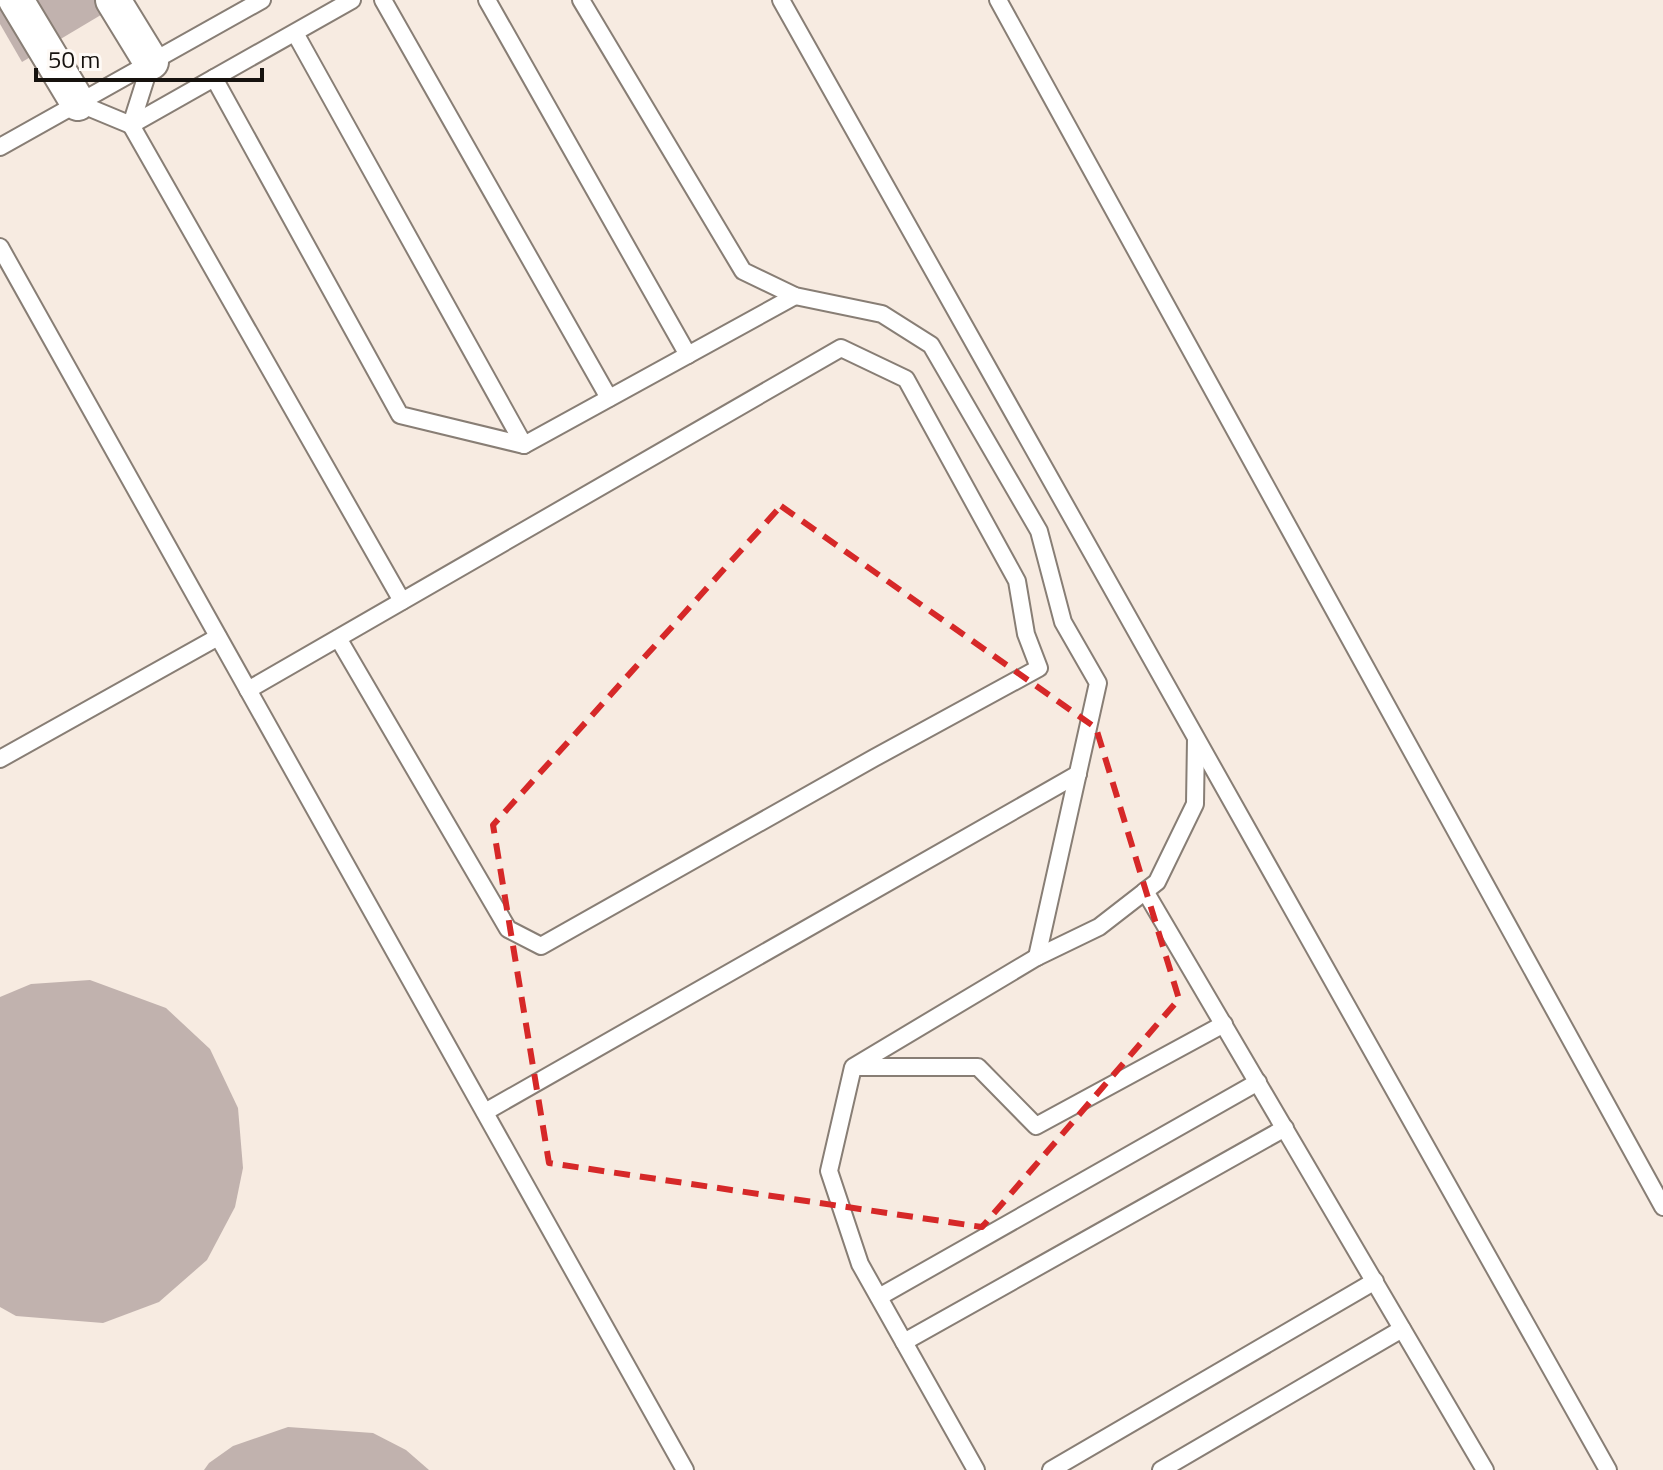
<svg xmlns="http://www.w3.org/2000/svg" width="1663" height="1470" font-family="'Titillium Web',sans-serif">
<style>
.building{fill:#c1b2ae}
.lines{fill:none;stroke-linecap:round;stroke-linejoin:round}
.lane-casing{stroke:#887e75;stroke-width:20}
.street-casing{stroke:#887e75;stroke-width:38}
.lane{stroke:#fff;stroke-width:16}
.street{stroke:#fff;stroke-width:34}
.marked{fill:none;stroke:#d62828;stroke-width:6;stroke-dasharray:16 10;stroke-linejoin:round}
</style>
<rect width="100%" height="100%" fill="#f7ebe1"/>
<g class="building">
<polygon points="0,0 126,0 22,62 0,24"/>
<polygon points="90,980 166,1008 210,1049 238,1108 243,1168 235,1207 207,1260 159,1302 103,1323 16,1316 0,1307 0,997 31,984"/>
<polygon points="288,1427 373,1433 406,1450 429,1470 204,1470 209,1463 233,1446"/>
</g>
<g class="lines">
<g class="lane-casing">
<g id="lane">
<polyline points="383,0 609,398"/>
<polyline points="487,0 688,355"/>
<polyline points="581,0 743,271 795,296 882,314 931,345 1039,531 1063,622 1098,683 1037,957"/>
<polyline points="781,0 1608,1470"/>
<polyline points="998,0 1663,1207"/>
<polyline points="295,33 524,445"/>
<polyline points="151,62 131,125 402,601"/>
<polyline points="214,78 400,415 524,445 795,296"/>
<polyline points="78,103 131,125 352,0"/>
<polyline points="0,147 262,0"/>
<polyline points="0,247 685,1470"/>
<polyline points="248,690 841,348 906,379 1017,581 1026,634 1039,668 874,758 541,946 508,929 338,638"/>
<polyline points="0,759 218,637"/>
<polyline points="1145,891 1485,1470"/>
<polyline points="856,1067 978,1067 1036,1126 1224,1024"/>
<polyline points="485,1112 1078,774"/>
<polyline points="879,1297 1258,1082"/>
<polyline points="904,1342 1285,1128"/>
<polyline points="976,1470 860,1264 829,1171 853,1067 1037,957 1099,927 1157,882 1195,804 1196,739"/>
<polyline points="1051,1470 1375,1281"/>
<polyline points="1161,1470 1402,1329"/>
</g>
</g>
<g class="street-casing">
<g id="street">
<polyline points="16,0 78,103"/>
<polyline points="113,0 151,62"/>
</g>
</g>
<use href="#lane" class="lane"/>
<use href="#street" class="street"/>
</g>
<path class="marked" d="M 781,506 L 1096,728 L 1179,999 L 982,1227 L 549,1163 L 493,825 Z"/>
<path d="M36 68v12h226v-12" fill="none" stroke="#16120e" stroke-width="4"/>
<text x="48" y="68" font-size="24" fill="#16120e" stroke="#fefaf6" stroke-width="6" paint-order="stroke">50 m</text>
</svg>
